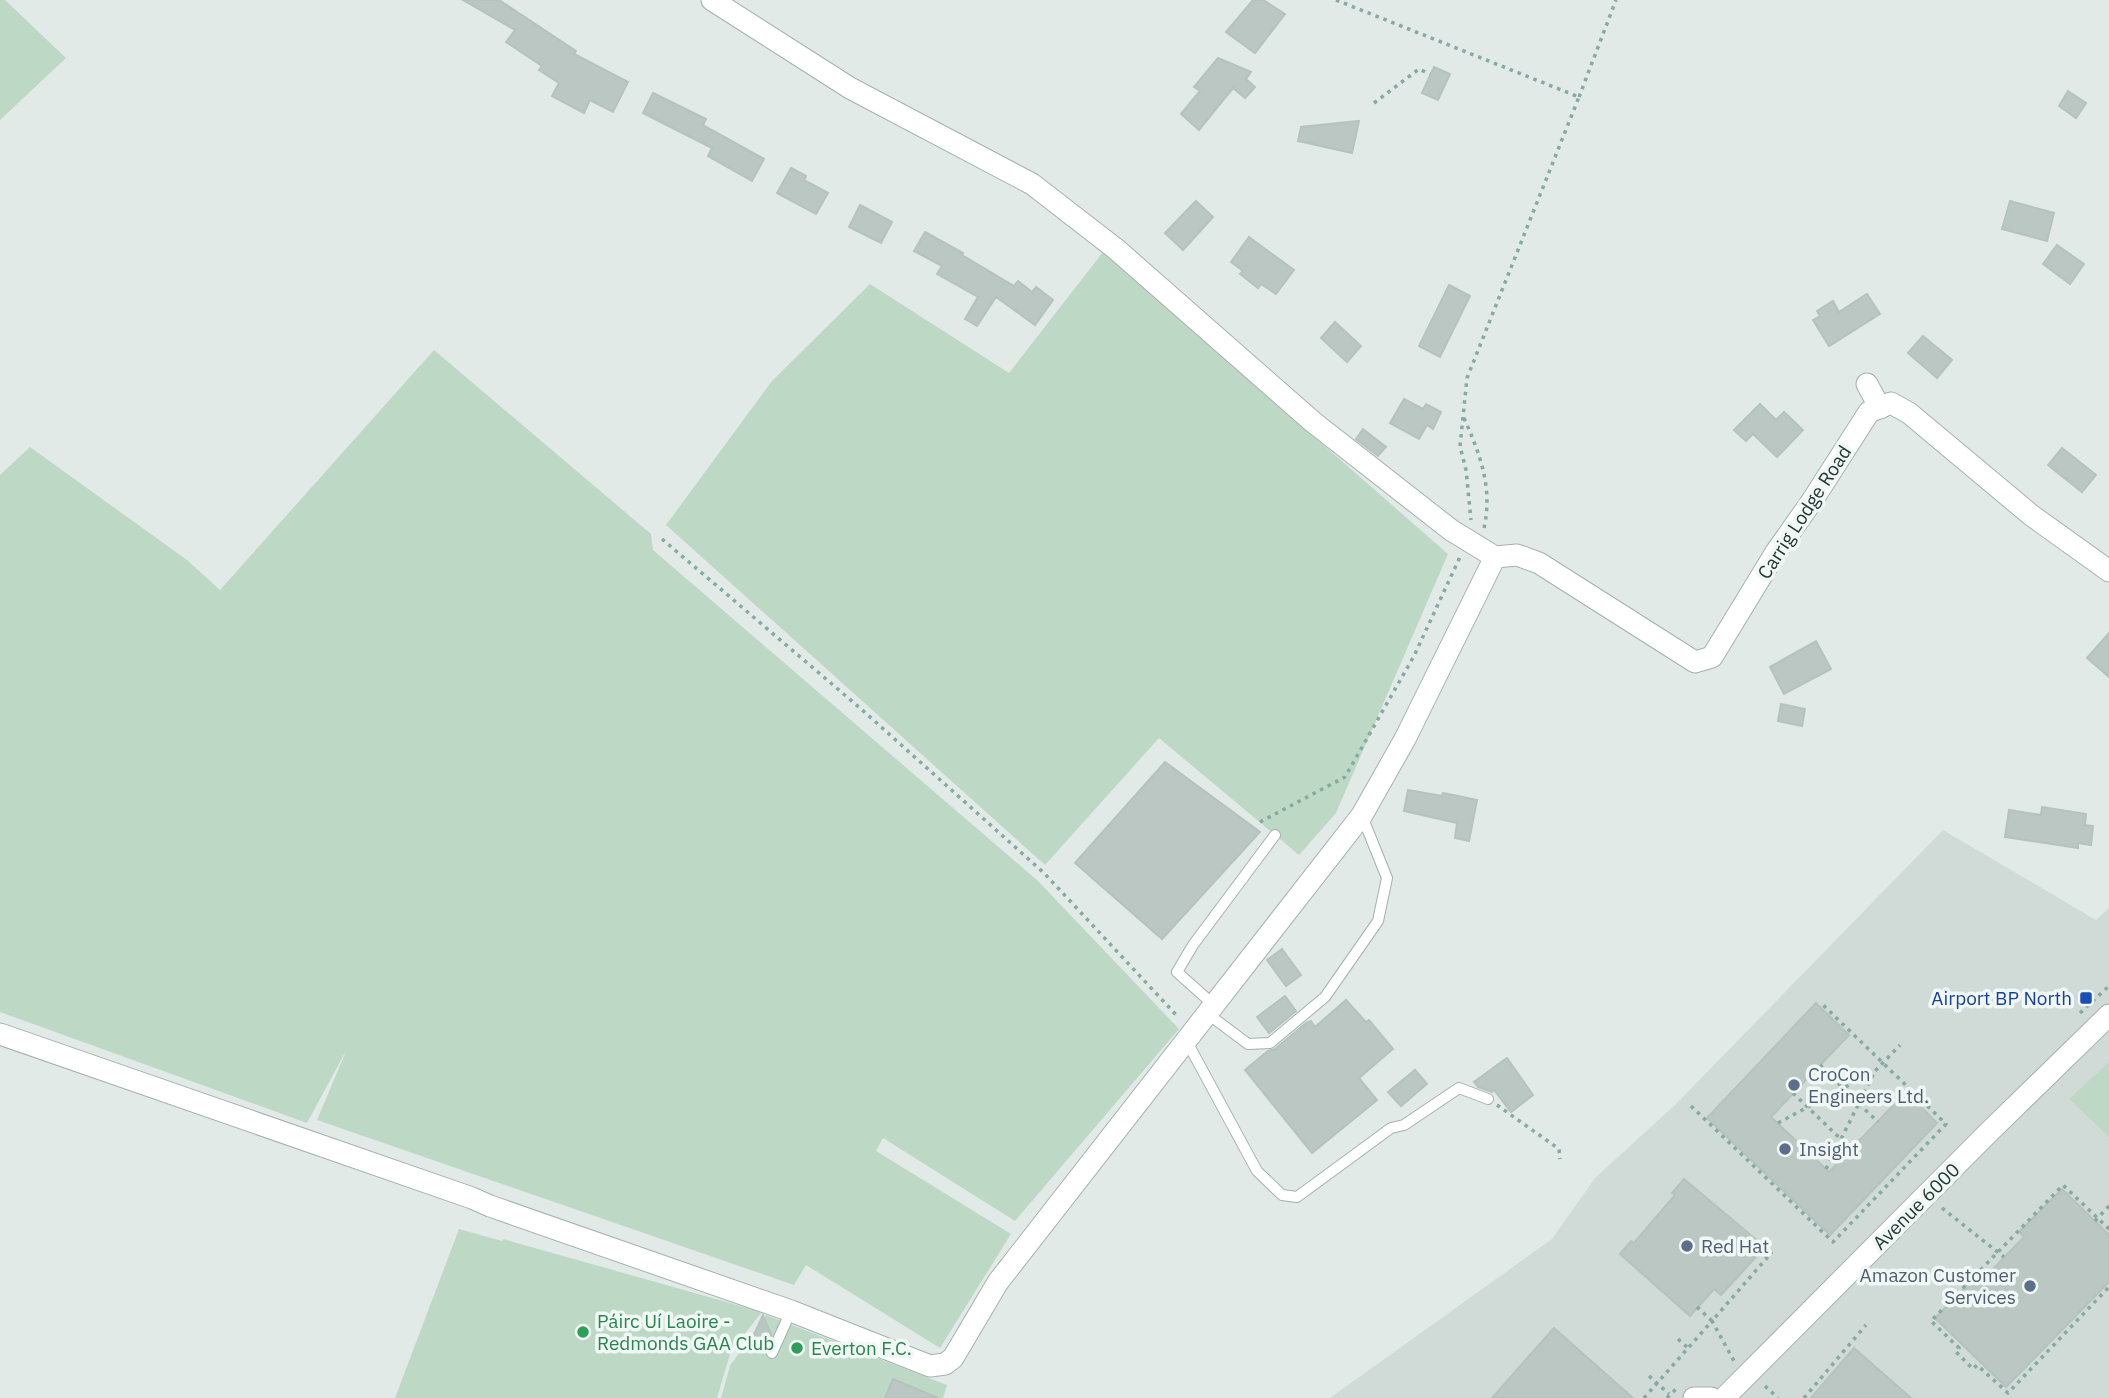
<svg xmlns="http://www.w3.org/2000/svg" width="2109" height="1398" font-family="'IBM Plex Sans',sans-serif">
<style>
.built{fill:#d0dad6}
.green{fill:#bdd9c6}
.building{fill:#bac7c3;stroke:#b5c3be;stroke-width:2}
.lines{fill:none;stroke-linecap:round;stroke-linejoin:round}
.service-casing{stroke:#a5b1ae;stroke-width:12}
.minor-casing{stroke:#a5b1ae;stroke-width:23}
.path{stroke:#85aaa1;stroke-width:3.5;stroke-dasharray:3.5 5;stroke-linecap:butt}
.service{stroke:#fff;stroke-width:10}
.minor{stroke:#fff;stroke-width:21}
.transit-dot{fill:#1a4fb4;stroke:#f1f7f5;stroke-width:2.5}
.service-dot{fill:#5c6f8a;stroke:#f1f7f5;stroke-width:2.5}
.leisure-dot{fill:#2e9e5b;stroke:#f1f7f5;stroke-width:2.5}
.labels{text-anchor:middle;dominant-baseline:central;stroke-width:7;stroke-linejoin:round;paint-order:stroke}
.street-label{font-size:19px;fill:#243934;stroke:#f1f7f5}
.transit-label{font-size:19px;fill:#164399;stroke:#f1f7f5;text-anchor:end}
.service-label{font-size:19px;fill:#4e5e75;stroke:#f1f7f5;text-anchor:start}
.leisure-label{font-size:19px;fill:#27864d;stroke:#f1f7f5;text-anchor:start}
</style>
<rect width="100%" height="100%" fill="#e1eae7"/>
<polygon class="built" points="1943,830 2096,920 2109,908 2109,1398 1330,1398 1552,1239 1595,1178 1675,1105"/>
<g class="green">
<polygon points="0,0 5,0 66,58 0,120"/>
<polygon points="1103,252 1448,554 1336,813 1299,855 1159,738 1045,865 666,525 772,381 870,284 1009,373"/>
<polygon points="434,350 651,534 653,550 1038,881 1179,1029 1015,1221 883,1138 876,1151 1011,1234 940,1348 806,1265 794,1285 317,1120 347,1049 307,1123 0,1012 0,475 30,447 187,560 220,590"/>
<polygon points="2109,1062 2109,1137 2069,1099"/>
<polygon points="459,1229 502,1241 503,1239 762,1312 731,1351 717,1398 395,1398"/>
<polygon points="766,1315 947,1385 943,1398 721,1398 730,1366"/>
</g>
<g class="building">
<polygon points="463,0 499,0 576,51 574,54 628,82 613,112 590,100 584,113 552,96 559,83 539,70 542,66 506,42 515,30"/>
<polygon points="1253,0 1263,0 1285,14 1255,53 1226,32"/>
<polygon points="1218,58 1251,72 1246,79 1255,87 1245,98 1233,88 1199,130 1181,114 1200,91 1194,87"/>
<polygon points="1434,67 1450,74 1438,100 1422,93"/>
<polygon points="2068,91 2086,103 2076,118 2059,106"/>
<polygon points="653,93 706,119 703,125 764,159 752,181 708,156 712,148 643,113"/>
<polygon points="1359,121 1352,153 1298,141 1301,127"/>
<polygon points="791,168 806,176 804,180 828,193 816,214 777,193"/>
<polygon points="1196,201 1213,217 1183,250 1165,233"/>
<polygon points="2010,201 2054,213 2047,241 2002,229"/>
<polygon points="860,205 892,222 881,243 849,227"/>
<polygon points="925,232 963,253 962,255 1014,286 1018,281 1032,292 1036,287 1053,300 1035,325 996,297 977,326 965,319 978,297 937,274 942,266 914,251"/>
<polygon points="1249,237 1294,270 1276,294 1261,284 1258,288 1240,274 1243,271 1231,262"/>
<polygon points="2057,245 2084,264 2070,284 2043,264"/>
<polygon points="1449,285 1470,296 1440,357 1419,346"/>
<polygon points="1867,294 1880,314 1829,346 1813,320 1820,316 1817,311 1833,301 1839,312"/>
<polygon points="1335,322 1361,346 1347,362 1321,338"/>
<polygon points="1923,336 1952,360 1937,378 1908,353"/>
<polygon points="1404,399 1423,409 1426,404 1441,412 1433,429 1427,425 1419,439 1390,423"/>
<polygon points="1760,404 1776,420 1784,412 1803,430 1777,457 1753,434 1746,441 1734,430"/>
<polygon points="1363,429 1386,447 1378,456 1356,439"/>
<polygon points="2062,448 2096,475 2082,492 2048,465"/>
<polygon points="2109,633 2109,677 2087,658"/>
<polygon points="1816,641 1831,669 1784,694 1770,667"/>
<polygon points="1781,704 1805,709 1802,726 1778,721"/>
<polygon points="1165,762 1260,832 1162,939 1075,863"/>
<polygon points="1408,790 1442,796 1443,793 1477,800 1469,841 1455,838 1457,823 1404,811"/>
<polygon points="2042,807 2086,814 2085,825 2093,826 2091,845 2078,843 2078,848 2005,837 2009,810 2041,815"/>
<polygon points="1282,949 1301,975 1286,986 1267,960"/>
<polygon points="1285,996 1296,1011 1269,1033 1257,1017"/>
<polygon points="1346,1000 1366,1022 1369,1020 1393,1049 1359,1078 1377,1100 1312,1153 1245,1070 1268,1051 1275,1049 1306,1023 1311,1021 1315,1027"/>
<polygon points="1816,1003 1849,1035 1771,1117 1829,1172 1906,1092 1937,1123 1830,1235 1707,1118"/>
<polygon points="1507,1058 1533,1095 1511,1112 1494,1090 1492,1092 1478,1087 1474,1082"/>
<polygon points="1415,1070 1427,1084 1401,1106 1388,1092"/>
<polygon points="1684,1179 1765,1247 1721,1295 1714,1289 1690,1316 1620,1254 1631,1241 1634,1243 1675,1195 1672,1193"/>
<polygon points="2062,1189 2109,1235 2109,1282 2006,1387 1935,1318 1979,1273 1984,1278 2024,1237 2019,1232"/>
<polygon points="763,1315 771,1335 766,1345 752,1339"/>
<polygon points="1554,1328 1633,1398 1492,1398"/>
<polygon points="1854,1348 1911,1398 1811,1398"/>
<polygon points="893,1379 938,1398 885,1398"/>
</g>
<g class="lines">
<g class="service-casing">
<g id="service">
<polyline points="1215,1006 1177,972 1193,945 1275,835"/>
<polyline points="1208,1014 1248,1044 1270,1043 1325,997 1378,921 1387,878 1362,816"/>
<polyline points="1186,1040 1257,1171 1282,1195 1297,1197 1391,1128 1404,1125 1459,1088 1488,1099"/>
<polyline points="772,1353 791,1311"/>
</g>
</g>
<g class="minor-casing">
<g id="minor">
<polyline points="712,0 850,88 1032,184 1116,249 1313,422 1451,530 1495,557"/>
<polyline points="1867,384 1880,408"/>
<polyline points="1495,557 1517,555 1539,563 1695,662 1712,657 1776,552 1812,501 1869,412 1891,403 1909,413 2031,515 2109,571"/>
<polyline points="0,1034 472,1198 490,1206 791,1311 930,1366 945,1364 953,1358 998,1282 1362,815 1405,739 1495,557"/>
<polyline points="1694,1398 1711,1398"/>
<polyline points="1724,1398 1989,1132 2109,1015"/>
</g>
</g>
<g class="path">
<polyline points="1336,0 1579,97 1467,378 1460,446 1466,470 1471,520"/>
<polyline points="1579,97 1616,0"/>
<polyline points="1374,103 1419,69 1430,74"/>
<path d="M 1464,418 C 1480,454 1493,488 1484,528"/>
<polyline points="662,539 860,708 1044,873 1179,1018"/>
<polyline points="1260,822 1345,777 1414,656 1460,557"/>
<polyline points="2080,1013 2109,986"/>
<polyline points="1820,1065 1843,1088"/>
<polyline points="1793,1093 1851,1149"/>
<polyline points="1859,1104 1878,1122"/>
<polyline points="1497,1105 1559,1149 1560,1159"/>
<polyline points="1691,1106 1833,1242 1946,1124 1822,1004"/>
<polyline points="1778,1123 1875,1071 1900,1045"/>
<polyline points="1826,1169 1875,1071"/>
<polyline points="1942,1208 2004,1257"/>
<polyline points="2095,1221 2109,1206"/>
<polyline points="2109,1229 2063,1185 1931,1321 1959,1348 1956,1352 1973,1369 1977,1365 2008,1393 2109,1287"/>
<polyline points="1697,1307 1712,1321 1772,1252"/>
<polyline points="1678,1339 1688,1348"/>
<polyline points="1649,1376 1669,1394"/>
<polyline points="1765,1386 1778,1398"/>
<polyline points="1644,1398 1712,1321 1734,1361"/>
<polyline points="1667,1398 1678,1387"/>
<polyline points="1804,1398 1866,1325"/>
</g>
<use href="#service" class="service"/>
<use href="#minor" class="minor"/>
</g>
<rect class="transit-dot" x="2079" y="991" width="14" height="14" rx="3.5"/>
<g class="service-dot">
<circle cx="1794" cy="1085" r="7"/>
<circle cx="1785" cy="1149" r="7"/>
<circle cx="1687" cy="1246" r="7"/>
<circle cx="2030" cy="1286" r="7"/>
</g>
<g class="leisure-dot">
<circle cx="583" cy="1332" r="7"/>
<circle cx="797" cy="1348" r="7"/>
</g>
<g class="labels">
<g class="street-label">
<text transform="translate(1804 512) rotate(-57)">Carrig Lodge Road</text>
<text transform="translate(1916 1206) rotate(-45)">Avenue 6000</text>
</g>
<g class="transit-label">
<text x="2072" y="998">Airport BP North</text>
</g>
<g class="service-label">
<text x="1808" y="1074">CroCon<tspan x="1808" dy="22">Engineers Ltd.</tspan></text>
<text x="1799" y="1149">Insight</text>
<text x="1701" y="1246">Red Hat</text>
<text x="2016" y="1275" text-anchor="end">Amazon Customer<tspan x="2016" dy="22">Services</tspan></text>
</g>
<g class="leisure-label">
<text x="597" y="1321">Páirc Uí Laoire -<tspan x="597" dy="22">Redmonds GAA Club</tspan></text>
<text x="811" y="1348">Everton F.C.</text>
</g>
</g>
</svg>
